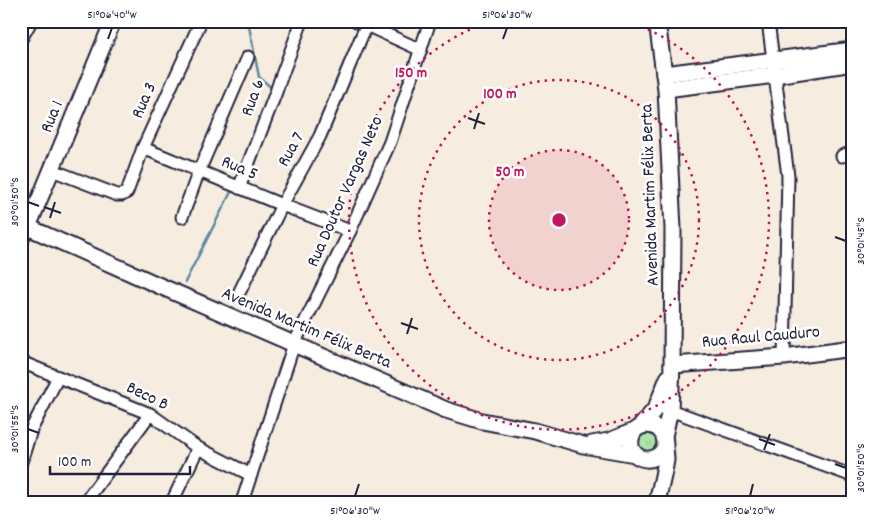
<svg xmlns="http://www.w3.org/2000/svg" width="874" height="523" font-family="Dekko,sans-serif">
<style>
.grass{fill:url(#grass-tufts);stroke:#678472}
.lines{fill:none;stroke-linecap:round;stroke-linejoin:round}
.stream{stroke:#5c8a9f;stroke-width:2.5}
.street-casing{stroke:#22223b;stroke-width:15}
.secondary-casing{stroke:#22223b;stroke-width:19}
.street{stroke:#fff;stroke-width:11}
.secondary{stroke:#fff;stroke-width:15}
.ticks{fill:none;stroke:#22223b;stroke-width:2}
.ring{fill:none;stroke:#c2185b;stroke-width:2.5;stroke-dasharray:2.5 5}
.labels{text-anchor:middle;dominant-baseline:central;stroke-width:5;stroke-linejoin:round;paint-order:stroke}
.street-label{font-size:18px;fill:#22223b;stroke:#fff}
.centre{fill:#c2185b;stroke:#fff;stroke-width:2.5}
.ring-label{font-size:15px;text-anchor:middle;font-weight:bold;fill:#c2185b;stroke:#fff;stroke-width:5;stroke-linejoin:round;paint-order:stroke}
.neatline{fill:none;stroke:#22223b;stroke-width:2}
.ticks-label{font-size:12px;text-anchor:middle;fill:#22223b}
</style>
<defs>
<pattern id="grass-tufts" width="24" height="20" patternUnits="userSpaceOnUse" patternTransform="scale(1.25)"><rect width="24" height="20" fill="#ace5aa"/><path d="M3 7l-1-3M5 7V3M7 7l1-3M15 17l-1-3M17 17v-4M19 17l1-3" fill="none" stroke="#94c493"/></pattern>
</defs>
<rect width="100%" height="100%" fill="#f7ece0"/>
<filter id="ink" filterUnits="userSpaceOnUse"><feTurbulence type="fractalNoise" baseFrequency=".02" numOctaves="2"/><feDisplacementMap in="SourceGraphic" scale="10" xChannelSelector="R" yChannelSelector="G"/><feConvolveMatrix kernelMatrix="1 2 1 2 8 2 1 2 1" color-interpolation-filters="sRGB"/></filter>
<g filter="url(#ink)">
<polygon class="grass" points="642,432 654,434 658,440 657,448 645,455 634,440"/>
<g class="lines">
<g class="stream">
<polyline points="248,21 259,77 274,90"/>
<polyline points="185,282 232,190"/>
</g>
<g class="street-casing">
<g id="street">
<polyline points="356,21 366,25 421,50"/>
<polyline points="768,21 788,176 784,357"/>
<polyline points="21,39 31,21"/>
<polyline points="143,148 282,205 350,231"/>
<polyline points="842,156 853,152"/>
<polyline points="52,170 117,195 122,195 127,192 143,148 201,21"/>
<polyline points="239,188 276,92 280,80 302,21"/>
<polyline points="182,217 199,171 248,57"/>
<polyline points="21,244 28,227"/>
<polyline points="240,291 282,205 320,136 368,21"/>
<polyline points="21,362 150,414 198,448 251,475"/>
<polyline points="664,409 670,410 853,476"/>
<polyline points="21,462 31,430 58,377"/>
<polyline points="85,502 150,414"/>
<polyline points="172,502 198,448"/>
<polyline points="242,502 294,344 350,231 390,142 430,21"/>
</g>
</g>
<g class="secondary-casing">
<g id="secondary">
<polyline points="657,21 666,89 673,229 672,365 670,410 664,436"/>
<polyline points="664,74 853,50"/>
<polyline points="666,89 775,75 853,63"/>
<polyline points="21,224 160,286 446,410 482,421 535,431 583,445 635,454"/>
<polyline points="28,227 113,21"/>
<polyline points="672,365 784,357 853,348"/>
<polyline points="641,426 656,408 668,378"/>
<polyline points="592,444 609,441 634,431"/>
<path d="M 657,502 C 660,488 664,474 666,460 C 666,455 665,450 665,445 C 665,441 665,442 664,437 C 659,421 634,421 631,439 C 627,460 657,468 665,446"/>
</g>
</g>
<use href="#street" class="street"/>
<use href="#secondary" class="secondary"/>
</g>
</g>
<path class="ticks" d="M 108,39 L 112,28M 503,39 L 507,28M 468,118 L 485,124M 474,129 L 479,113M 28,202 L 39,206M 44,207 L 61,213M 50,218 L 55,202M 835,237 L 846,241M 401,323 L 418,329M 407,334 L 412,318M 28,429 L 39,433M 759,439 L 775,445M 764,450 L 770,434M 835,464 L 846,468M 355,496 L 359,484M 750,496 L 753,484"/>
<circle cx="559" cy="220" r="70" fill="#c2185b" fill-opacity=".12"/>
<g class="ring">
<circle cx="559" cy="220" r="70"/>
<circle cx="559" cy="220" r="140"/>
<path d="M627 21A210 210 0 1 1 491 21"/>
</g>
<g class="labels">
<g class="street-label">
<text transform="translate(254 98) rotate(-70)">Rua 6</text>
<text transform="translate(145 101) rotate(-66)">Rua 3</text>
<text transform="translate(53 117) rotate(-68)">Rua 1</text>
<text transform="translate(292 150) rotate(-61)">Rua 7</text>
<text transform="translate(239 169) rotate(23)">Rua 5</text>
<text transform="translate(346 192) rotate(-66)">Rua Doutor Vargas Neto</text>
<text transform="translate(651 195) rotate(-92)">Avenida Martim Félix Berta</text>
<text transform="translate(306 329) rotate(23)">Avenida Martim Félix Berta</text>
<text transform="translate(761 338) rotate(-5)">Rua Raul Cauduro</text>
<text transform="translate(147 397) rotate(26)">Beco B</text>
</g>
</g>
<circle cx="559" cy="220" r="8" class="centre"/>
<g class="ring-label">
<text x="411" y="77">150 m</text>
<text x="500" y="98">100 m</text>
<text x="510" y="176">50 m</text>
</g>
<rect width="874" height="523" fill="none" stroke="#fff" stroke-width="55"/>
<path d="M50 466v8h140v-8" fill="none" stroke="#22223b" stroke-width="2.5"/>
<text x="58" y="466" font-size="15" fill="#22223b" stroke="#ffffff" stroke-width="4" paint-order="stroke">100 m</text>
<rect x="28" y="28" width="818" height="468" class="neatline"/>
<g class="ticks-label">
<text x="112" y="18">51°06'40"W</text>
<text x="507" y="18">51°06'30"W</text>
<text transform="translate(14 202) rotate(-90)" y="4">30°01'50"S</text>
<text transform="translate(860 241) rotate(-90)" y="4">30°01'45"S</text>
<text transform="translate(14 429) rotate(-90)" y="4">30°01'55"S</text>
<text transform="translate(860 468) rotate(-90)" y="4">30°01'50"S</text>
<text x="355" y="514">51°06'30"W</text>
<text x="750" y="514">51°06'20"W</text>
</g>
</svg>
